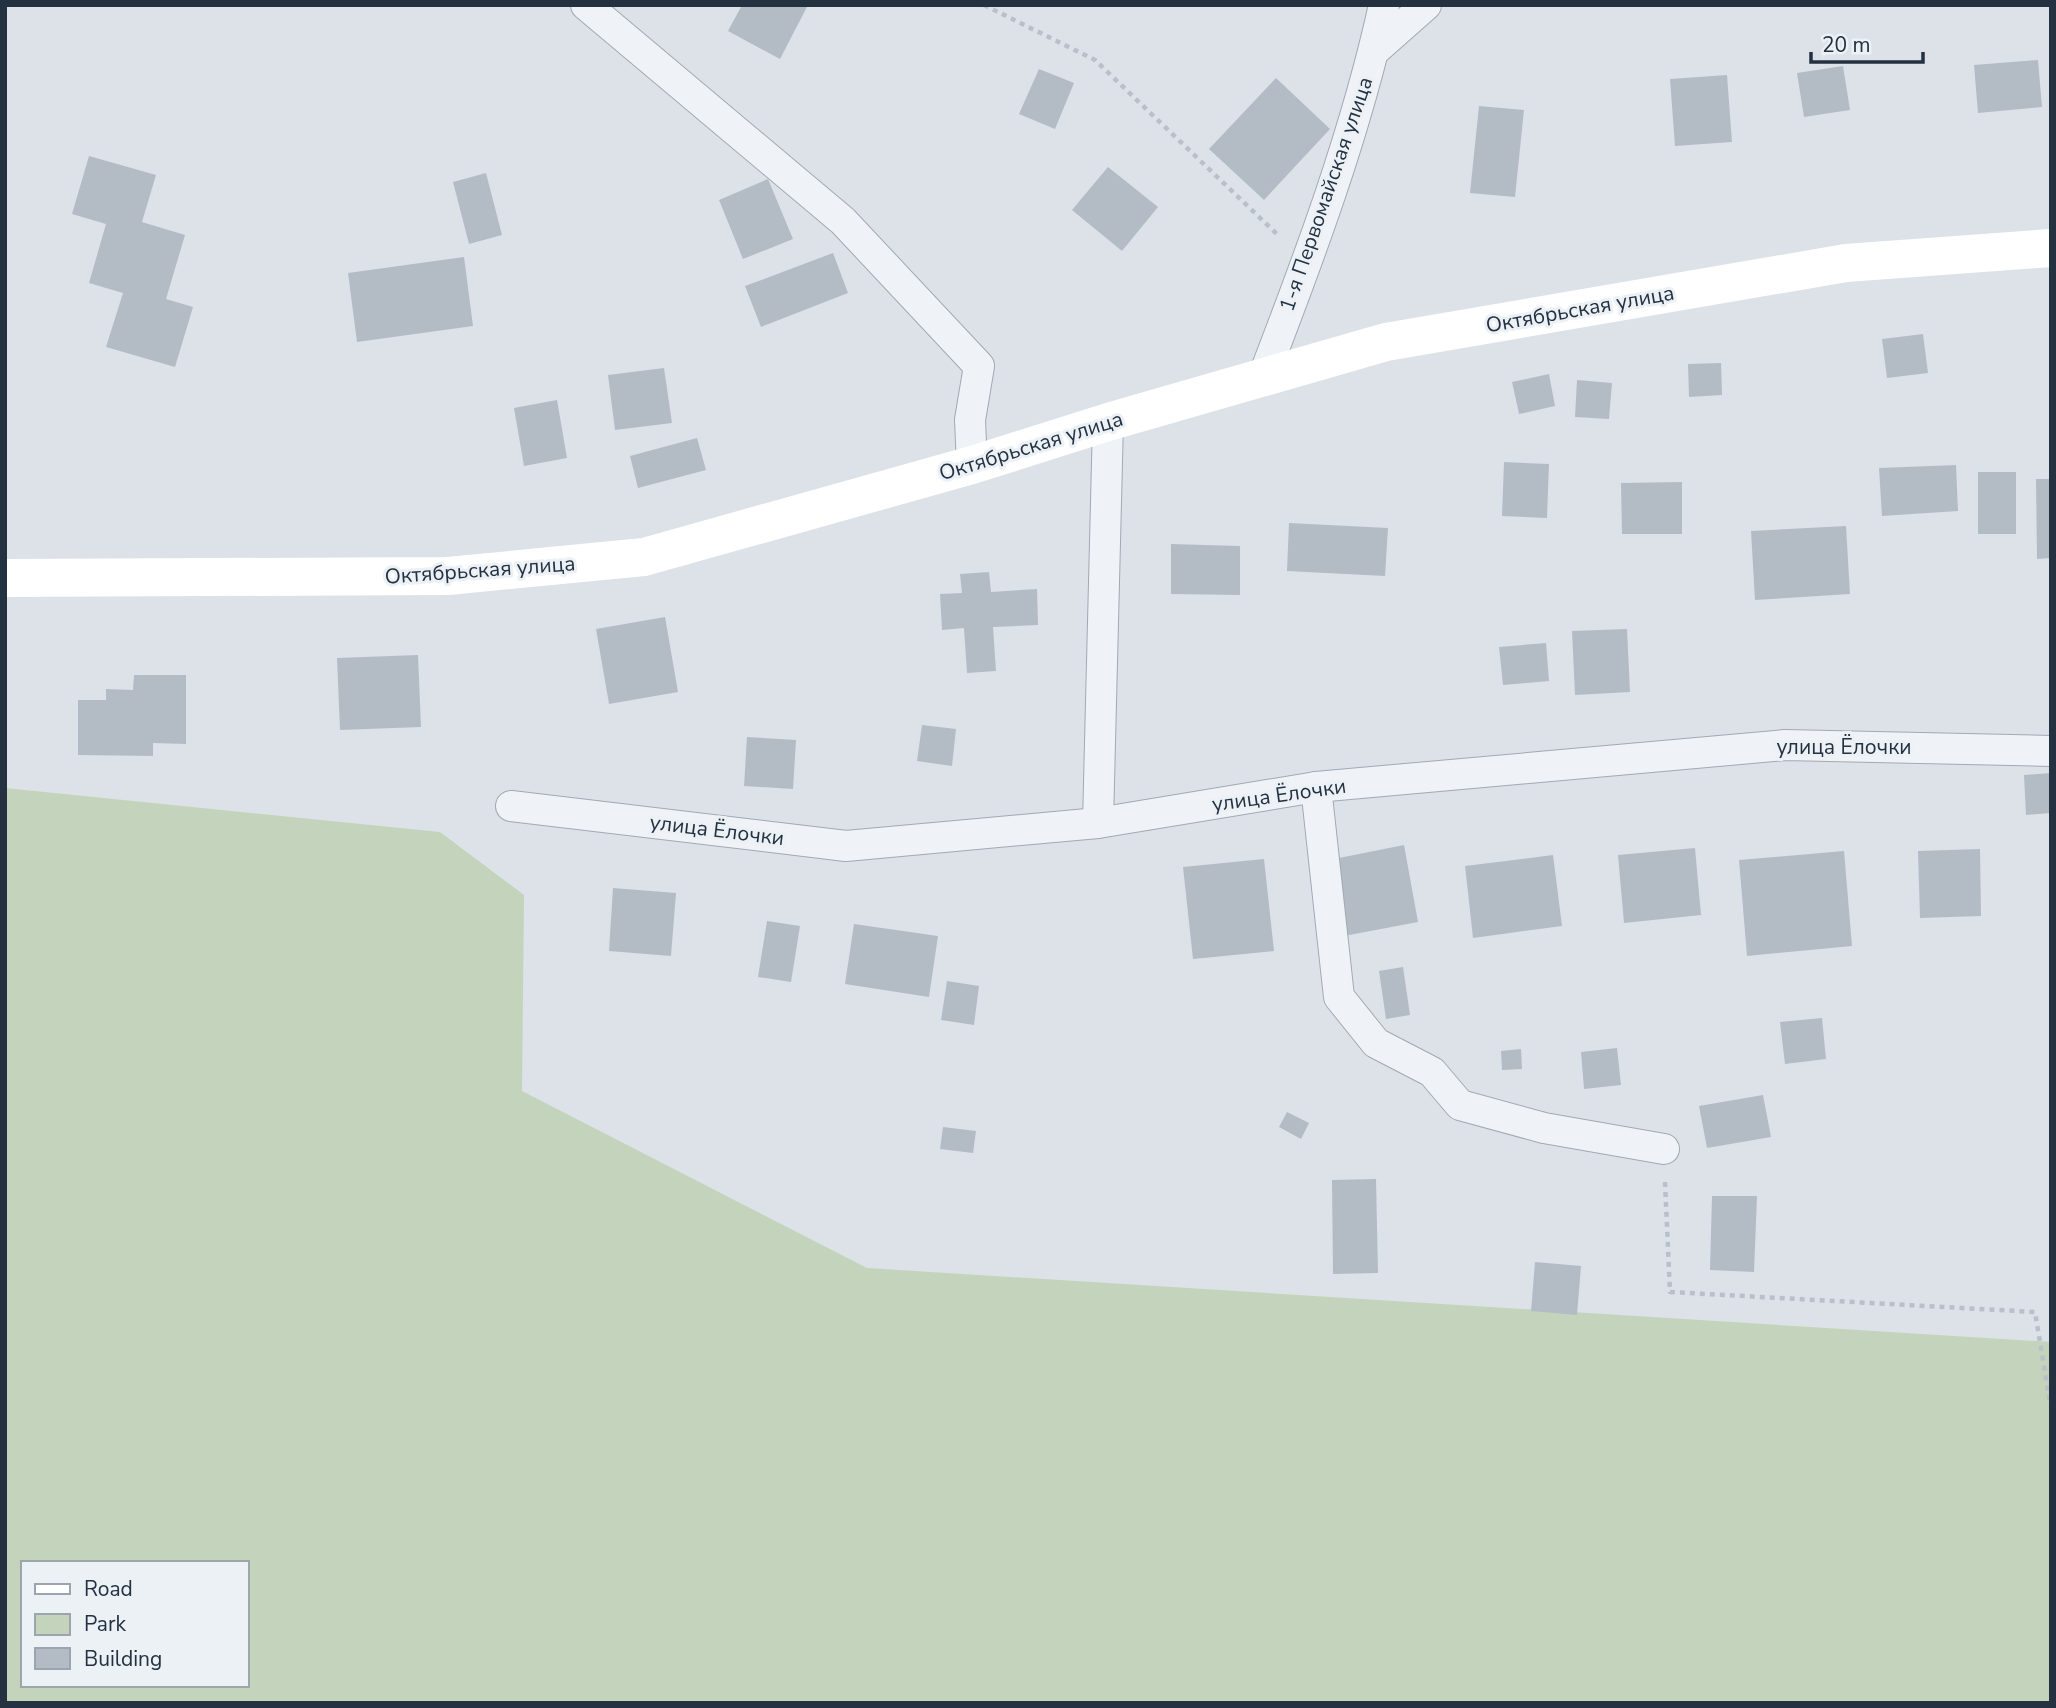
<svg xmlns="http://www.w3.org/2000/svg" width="2056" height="1708" font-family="'Nunito Sans',sans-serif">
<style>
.green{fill:#c4d3bc;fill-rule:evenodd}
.building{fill:#b3bcc5}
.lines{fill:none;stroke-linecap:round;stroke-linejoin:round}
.street-casing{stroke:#a1a9b2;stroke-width:32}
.path{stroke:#bac0c7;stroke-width:4.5;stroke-dasharray:5 5;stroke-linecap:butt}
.street{stroke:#eff2f6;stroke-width:30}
.secondary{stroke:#fff;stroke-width:38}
.labels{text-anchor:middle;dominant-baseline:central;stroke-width:6;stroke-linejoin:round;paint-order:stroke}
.street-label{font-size:21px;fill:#243140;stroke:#ecf1f6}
</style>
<rect width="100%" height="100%" fill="#dce2e8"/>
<path class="green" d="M 5,788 L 440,832 L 524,895 L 522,1091 L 867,1268 L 2051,1342 L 2051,1703 L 5,1703 ZM 23,1563 L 247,1563 L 247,1685 L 23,1685 Z"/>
<g class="building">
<polygon points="742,5 808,5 780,59 728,31"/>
<polygon points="2038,60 2042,107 1978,113 1974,65"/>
<polygon points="1843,66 1850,110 1804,117 1797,73"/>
<polygon points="1039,69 1074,83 1055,129 1019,114"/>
<polygon points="1727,75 1732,142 1675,146 1670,79"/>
<polygon points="1276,78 1330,129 1264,200 1209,149"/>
<polygon points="1479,106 1524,110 1515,197 1470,193"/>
<polygon points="89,156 156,175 142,222 185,235 166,299 193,307 175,367 106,347 123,293 89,283 106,224 72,214"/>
<polygon points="1108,167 1158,207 1122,251 1072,210"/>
<polygon points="486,173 502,235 469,244 453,182"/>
<polygon points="768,179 793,239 743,259 719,200"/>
<polygon points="833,253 848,293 761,327 745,286"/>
<polygon points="464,257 473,326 357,342 348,273"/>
<polygon points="1923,334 1928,373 1887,378 1882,339"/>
<polygon points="1721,363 1722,395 1689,397 1688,364"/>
<polygon points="664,368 672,423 615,430 608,375"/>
<polygon points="1549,374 1555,406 1519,414 1512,382"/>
<polygon points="1577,380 1612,383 1609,419 1575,417"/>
<polygon points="557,400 567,458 524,466 514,408"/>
<polygon points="697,438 706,470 638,488 630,456"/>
<polygon points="1504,462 1549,464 1547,518 1502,516"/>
<polygon points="1956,465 1958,511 1882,516 1879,468"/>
<rect x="1978" y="472" width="38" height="62"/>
<polygon points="2036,479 2051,479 2051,558 2037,559"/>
<polygon points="1682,482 1682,534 1622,534 1621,483"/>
<polygon points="1289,523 1388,528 1385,576 1287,571"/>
<polygon points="1846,526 1850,594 1755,600 1751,531"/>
<polygon points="1171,544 1240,546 1240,595 1171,594"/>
<polygon points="989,572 991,592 1037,589 1038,625 993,627 996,671 967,673 964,628 942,630 940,594 962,593 960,574"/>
<polygon points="665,617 678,692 609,704 596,629"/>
<polygon points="1627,629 1630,692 1575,695 1572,631"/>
<polygon points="1546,643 1549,681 1503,685 1499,647"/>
<polygon points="418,655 421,727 340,730 337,658"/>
<polygon points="134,675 186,675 186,744 153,743 153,756 78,755 78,700 106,700 106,689 133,690"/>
<polygon points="922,725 956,729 952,766 917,761"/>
<polygon points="747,737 796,740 793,789 744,786"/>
<polygon points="2051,773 2051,813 2026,815 2024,775"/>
<polygon points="1404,845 1418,922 1344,936 1329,860"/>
<polygon points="1695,848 1701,915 1624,923 1618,855"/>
<polygon points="1980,849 1981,916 1920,918 1918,851"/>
<polygon points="1844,851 1852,946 1747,956 1739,860"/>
<polygon points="1553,855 1562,926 1473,938 1465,866"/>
<polygon points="1264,859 1274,951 1193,959 1183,867"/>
<polygon points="613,888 676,893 671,956 609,951"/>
<polygon points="767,921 800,926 791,982 758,977"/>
<polygon points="854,924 938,936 929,997 845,984"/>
<polygon points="1403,967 1410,1015 1386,1019 1379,971"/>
<polygon points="947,981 979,986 974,1025 941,1020"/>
<polygon points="1822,1018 1826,1059 1785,1064 1780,1022"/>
<polygon points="1617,1048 1621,1085 1584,1089 1581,1052"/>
<polygon points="1521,1049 1522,1069 1502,1070 1501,1051"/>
<polygon points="1763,1095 1771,1137 1707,1148 1699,1106"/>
<polygon points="1287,1112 1309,1123 1301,1139 1279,1127"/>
<polygon points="943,1127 976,1131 973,1153 940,1149"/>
<polygon points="1376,1179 1378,1273 1333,1274 1332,1180"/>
<polygon points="1712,1196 1757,1196 1754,1272 1710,1270"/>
<polygon points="1535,1262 1581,1266 1577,1315 1531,1311"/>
</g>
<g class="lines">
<g class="street-casing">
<g id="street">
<polyline points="586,5 843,221 979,366 970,420 972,465"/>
<polyline points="1374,51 1426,5"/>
<path d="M 1262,380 C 1309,258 1356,133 1384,5"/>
<polyline points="1316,787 1339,997 1376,1043 1432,1072 1460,1105 1544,1128 1664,1149"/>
<polyline points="511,806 846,846 1098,823 1316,787 1785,745 2051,751"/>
<polyline points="1098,823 1108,422"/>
</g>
</g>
<g class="path">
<polyline points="984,5 1095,60 1280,237"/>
<polyline points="1665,1182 1670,1292 2035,1312 2051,1408"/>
</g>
<use href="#street" class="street"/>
<polyline class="secondary" points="5,578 448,576 644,557 972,465 1108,422 1386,342 1846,263 2051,248"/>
</g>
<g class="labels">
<g class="street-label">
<text transform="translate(1326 194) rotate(-71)">1-я Первомайская улица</text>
<text transform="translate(1580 309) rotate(-10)">Октябрьская улица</text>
<text transform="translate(1031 446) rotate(-17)">Октябрьская улица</text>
<text transform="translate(480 570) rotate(-4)">Октябрьская улица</text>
<text x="1844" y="747">улица Ёлочки</text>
<text transform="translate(1279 795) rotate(-8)">улица Ёлочки</text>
<text transform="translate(717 830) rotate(7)">улица Ёлочки</text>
</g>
</g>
<rect width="2056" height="1708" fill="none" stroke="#243140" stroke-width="14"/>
<rect x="21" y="1561" width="228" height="126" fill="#ecf1f6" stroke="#9ca4ad" stroke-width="2"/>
<rect x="35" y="1584" width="35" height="10" fill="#ffffff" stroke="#9ca4ad" stroke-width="2"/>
<text x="84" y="1596" font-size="21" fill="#243140">Road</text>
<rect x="35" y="1614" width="35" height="21" fill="#c4d3bc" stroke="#9ca4ad" stroke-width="2"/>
<text x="84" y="1631" font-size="21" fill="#243140">Park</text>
<rect x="35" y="1648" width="35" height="21" fill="#b3bcc5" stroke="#9ca4ad" stroke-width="2"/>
<text x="84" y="1666" font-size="21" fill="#243140">Building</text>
<path d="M1811 52v10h112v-10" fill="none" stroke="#243140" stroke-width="3.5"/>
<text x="1822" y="52" font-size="21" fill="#243140" stroke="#ecf1f6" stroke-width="5" paint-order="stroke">20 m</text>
</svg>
